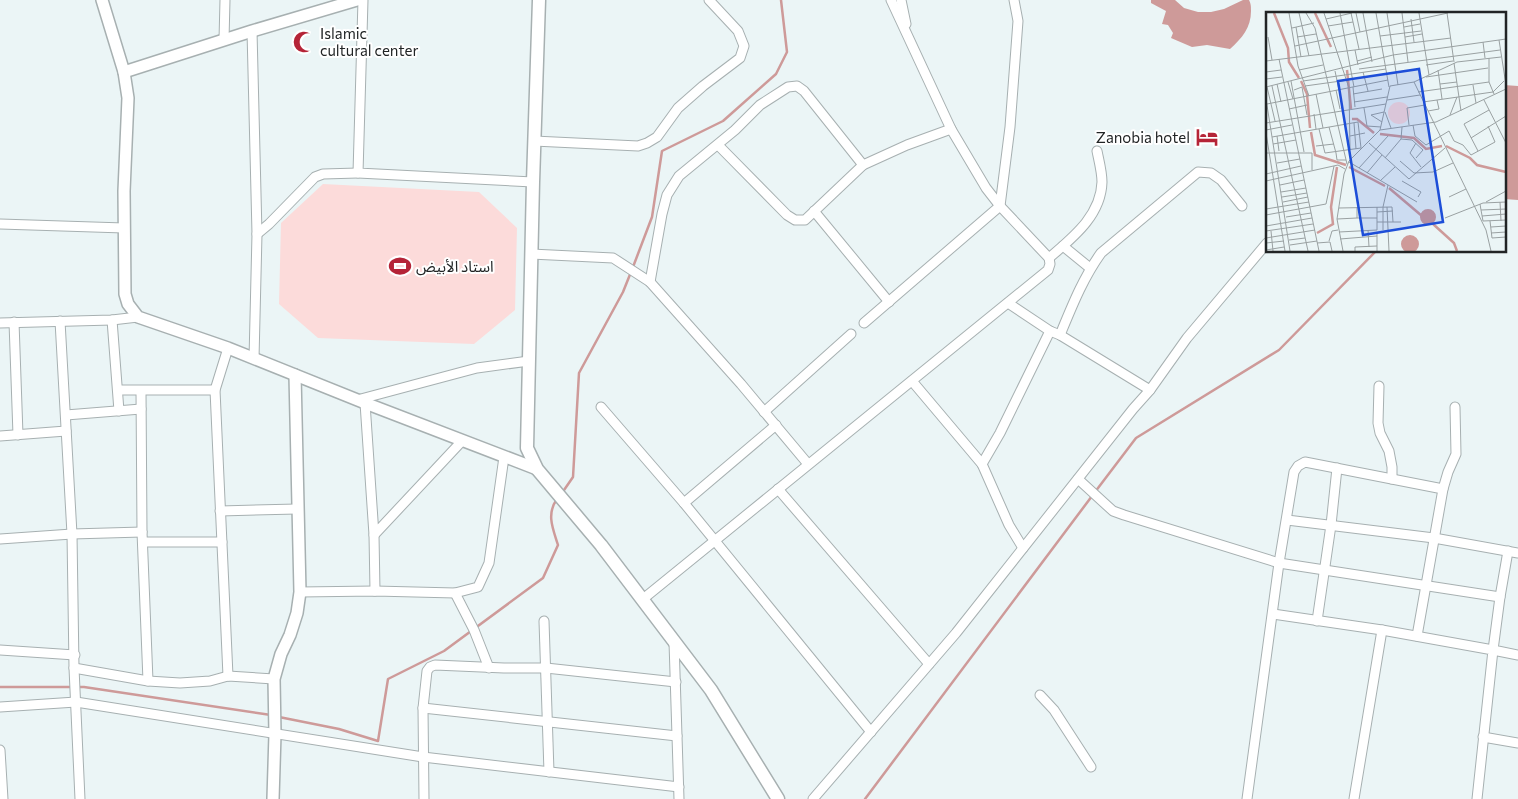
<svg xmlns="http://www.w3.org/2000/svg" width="1518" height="799" font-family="Commissioner,'Noto Sans Arabic',sans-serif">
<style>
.green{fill:#fcdbda}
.water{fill:#ce9a99}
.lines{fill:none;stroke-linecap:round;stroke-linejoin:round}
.stream{stroke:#ce9a99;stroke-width:2.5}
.minor-casing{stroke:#a7b0b1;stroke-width:11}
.tertiary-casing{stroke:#a7b0b1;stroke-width:14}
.secondary-casing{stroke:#a7b0b1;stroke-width:15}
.minor{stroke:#fff;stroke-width:9}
.tertiary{stroke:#fff;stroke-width:11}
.secondary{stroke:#fff;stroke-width:12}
.labels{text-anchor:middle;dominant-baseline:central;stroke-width:4;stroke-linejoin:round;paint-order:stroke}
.poi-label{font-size:15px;fill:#212425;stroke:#fff;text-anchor:start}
.inset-river{fill:none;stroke:#ce9a99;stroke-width:2.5}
.inset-road{fill:none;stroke:#9aa1a2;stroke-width:1}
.view{fill:#1d4ed8;fill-opacity:0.15;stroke:#1d4ed8;stroke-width:2.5}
.inset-edge{fill:none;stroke:#212425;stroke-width:2.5}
</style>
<rect width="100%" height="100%" fill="#ebf5f6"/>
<polygon class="green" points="323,184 479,192 517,228 515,310 474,344 318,338 279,304 281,223"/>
<g class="water">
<path d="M 1151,0 L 1175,0 L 1184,8 L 1198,12 L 1211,12 L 1224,9 L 1243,0 L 1249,0 C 1251,4 1251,6 1251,11 C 1251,28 1242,38 1230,49 L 1207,45 L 1192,47 L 1171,38 L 1173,33 L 1168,25 L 1162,24 L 1166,11 L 1151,3 Z"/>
<polygon points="1504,85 1518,86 1518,200 1504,199"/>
</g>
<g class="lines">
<g class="stream">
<polyline points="633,267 652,217 662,151 723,121 776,74 787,52 781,0"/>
<polyline points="1095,492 1136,438 1279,350 1376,251"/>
<polyline points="562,493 573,477 579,373 623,292 631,272"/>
<polyline points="0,687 84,687 271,715"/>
<path d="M 279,717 L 339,729 L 378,741 L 388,679 L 444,651 L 543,578 L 558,545 C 553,529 546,514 557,499"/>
<polyline points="865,799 1092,496"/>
</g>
<g class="minor-casing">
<g id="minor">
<polyline points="363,0 358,173 533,182"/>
<polyline points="901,0 906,24"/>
<polyline points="252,31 257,234 254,359"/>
<polyline points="224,40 225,0"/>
<polyline points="534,141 638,146 647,143 657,137 678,108 703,86 740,58 744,46 738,31 709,0"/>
<polyline points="718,145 787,215 795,220 805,220 863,165 907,145 951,129"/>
<polyline points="814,211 889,302"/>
<polyline points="0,224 124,228"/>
<polyline points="257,234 269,224 315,177 323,174 358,173"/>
<polyline points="1063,246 1090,268"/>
<polyline points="531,254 613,258 650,282 741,384 808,464"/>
<path d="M 1049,258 C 1072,238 1101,216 1102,182 C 1102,172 1099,161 1097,151"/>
<polyline points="650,282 662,214 667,195 679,176 735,130 760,105 788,87 797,86 804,91 863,165"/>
<polyline points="1008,303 1050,331 1060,335 1150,390"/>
<polyline points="112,320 119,411"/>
<polyline points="60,321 72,534 74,668 80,799"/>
<polyline points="14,322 18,435"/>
<polyline points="0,323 112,320 138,317"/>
<polyline points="864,323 1000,206 1010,127 1018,21 1014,0"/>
<path d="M 1060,335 C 1072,306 1083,278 1101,253 L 1198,172 L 1211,173 L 1221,180 L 1242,206"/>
<polyline points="912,381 982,464 1009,525 1023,548"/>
<polyline points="1379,386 1378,423 1380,433 1389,451 1392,467 1392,479"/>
<polyline points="118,390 215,390"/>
<polyline points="141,391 142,532 148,681"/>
<polyline points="357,400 477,368 529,361"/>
<polyline points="365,403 374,535 462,441"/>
<polyline points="601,407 684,503 871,732"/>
<polyline points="764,412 851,334"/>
<polyline points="66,415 141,409"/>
<polyline points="0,436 66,431"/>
<polyline points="982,464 1000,433 1050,331"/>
<polyline points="1078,479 1113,511 1124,515 1279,563 1500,597"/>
<polyline points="778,489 929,664"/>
<polyline points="684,503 776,425"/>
<polyline points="220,511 297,509"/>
<polyline points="1287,520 1434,538 1518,553"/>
<polyline points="374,535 375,591"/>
<polyline points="0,539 72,534 142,532"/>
<polyline points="143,542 222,542"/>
<polyline points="1508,551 1500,597 1493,650 1518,655"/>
<polyline points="300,592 375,591 455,593 478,587 489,563 504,457"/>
<polyline points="455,593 474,630 489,668"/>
<polyline points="643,599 1048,270 1050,264 1049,258 1000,206 986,188 951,129 891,0"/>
<polyline points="1273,614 1382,630 1493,650 1477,799"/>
<polyline points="544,621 549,772"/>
<polyline points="1317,621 1331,525 1337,468"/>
<polyline points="1417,636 1443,489 1448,472 1456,454 1455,407"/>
<polyline points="674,642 679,799"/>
<polyline points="0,650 75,655"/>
<polyline points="74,668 148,681 180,683 210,681 228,676 274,679"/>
<polyline points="228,676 215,390 228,348"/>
<polyline points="1040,695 1054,710 1091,767"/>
<polyline points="0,707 76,702 423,757 679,787"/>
<polyline points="423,708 677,736"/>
<polyline points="1483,737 1518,743"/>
<polyline points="0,750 3,799"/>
<polyline points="424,799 423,708 427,671 430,667 435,665 504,668 546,668 676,682"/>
<polyline points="813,799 956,633 1133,409 1150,390 1187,338 1267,243"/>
<polyline points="1247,799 1279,563 1294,472 1298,466 1305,462 1443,489"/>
<polyline points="1354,799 1382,630"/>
</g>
</g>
<g class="tertiary-casing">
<g id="tertiary">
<polyline points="102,0 124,72 128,98 124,191 125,294 128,304 138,317 228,348 365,403 537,469"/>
<polyline points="124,72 252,31 357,0"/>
<polyline points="273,799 275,734 274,679 281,654 290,635 297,613 300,592 295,375"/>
</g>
</g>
<g class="secondary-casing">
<polyline id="secondary" points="539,0 533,182 527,448 537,469 601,545 711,690 778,799"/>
</g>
<use href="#minor" class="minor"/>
<use href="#tertiary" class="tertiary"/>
<use href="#secondary" class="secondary"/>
</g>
<defs>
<g id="mosque-bare" transform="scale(1.725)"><path d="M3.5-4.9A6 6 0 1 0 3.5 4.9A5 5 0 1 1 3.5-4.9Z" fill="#b52437" stroke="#fff" stroke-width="2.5" paint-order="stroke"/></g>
<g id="hotel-bare" transform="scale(1.725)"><path d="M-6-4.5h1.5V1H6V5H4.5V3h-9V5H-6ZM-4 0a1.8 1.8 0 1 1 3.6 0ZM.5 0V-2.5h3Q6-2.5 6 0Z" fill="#b52437" stroke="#fff" stroke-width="2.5" paint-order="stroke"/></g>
<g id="stadium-bare" transform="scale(1.725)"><path d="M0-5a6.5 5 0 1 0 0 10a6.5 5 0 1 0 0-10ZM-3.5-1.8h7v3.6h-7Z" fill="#b52437" stroke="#fff" stroke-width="2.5" paint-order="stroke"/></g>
</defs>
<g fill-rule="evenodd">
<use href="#mosque-bare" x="304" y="42"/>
<use href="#hotel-bare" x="1207" y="137"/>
<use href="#stadium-bare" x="400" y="266"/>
</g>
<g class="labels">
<g class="poi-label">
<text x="320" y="33">Islamic<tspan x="320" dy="17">cultural center</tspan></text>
<text x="1190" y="137" text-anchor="end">Zanobia hotel</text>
<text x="416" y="266">استاد الأبيض</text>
</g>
</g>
<g transform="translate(1266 12)">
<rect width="240" height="240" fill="#ebf5f6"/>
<path d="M122 101a11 11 0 1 1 22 0a11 11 0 1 1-22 0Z" fill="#fcdbda"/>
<path d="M154 205a8 8 0 1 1 16 0a8 8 0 1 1-16 0ZM135 232a9 9 0 1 1 18 0a9 9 0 1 1-18 0Z" fill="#ce9a99"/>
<path class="inset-river" d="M 8,1 L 22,36 L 23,50 L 33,66M 49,1 L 65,35M 81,58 L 85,97M 35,69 L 41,82 L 44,116M 86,107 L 91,107 L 108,121M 45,120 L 49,143 L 80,153M 114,122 L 148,126 L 160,137 L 176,134M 180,134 L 204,146 L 211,153 L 240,160M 83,155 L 119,174M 123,176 L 156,204M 167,212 L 188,231 L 191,239M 51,221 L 67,212 L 65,195 L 71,155"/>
<path class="inset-road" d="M 23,1 L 32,54 L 43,84M 33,1 L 43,44M 40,1 L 49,16 L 81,152M 58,1 L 83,76 L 84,138M 74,1 L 88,75M 85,1 L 93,37M 90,1 L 94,20M 97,1 L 106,50M 110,1 L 123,75M 121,1 L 132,73M 136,1 L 142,50M 153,1 L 163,63M 181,1 L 188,50M 60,7 L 86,1M 145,7 L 148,30M 62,14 L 87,10M 30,15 L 35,45M 138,15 L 154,12M 26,16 L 48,11M 114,24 L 155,19M 2,25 L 6,48M 31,25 L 50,22M 139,25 L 156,22M 233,28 L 240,73M 217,30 L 219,46M 29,34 L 182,1M 89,38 L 92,53M 223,46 L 223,70 L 228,82M 13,47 L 53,239M 0,49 L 185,26M 91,49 L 106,45M 188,51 L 195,99M 160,53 L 187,49M 93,57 L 234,38M 33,58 L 57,53M 172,58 L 176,87M 69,59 L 73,78M 0,60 L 15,58M 97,60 L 102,79M 160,65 L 222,56M 0,67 L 16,65M 25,69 L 38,140M 37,69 L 120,57M 22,70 L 27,87M 148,70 L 220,218 L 225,239M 11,72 L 15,90M 174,72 L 191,70M 207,73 L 210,91M 6,74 L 42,239M 39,74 L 82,68M 0,75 L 127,43 L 240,27M 1,75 L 9,109M 87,75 L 89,95M 28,78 L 36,75 L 41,103M 70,78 L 74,97M 152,80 L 223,70M 50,82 L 57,116M 87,82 L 116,77M 0,87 L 24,239M 121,88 L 154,83M 218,88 L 240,131M 88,90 L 121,85M 157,90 L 227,80 L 238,69M 1,92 L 122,68M 98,96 L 101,114 L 115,115M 23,97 L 41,93M 162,99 L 173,97 L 171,88M 119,100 L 125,116M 48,102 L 50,117M 184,103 L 191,85M 116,110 L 105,103 L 118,100M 0,111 L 120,92M 88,111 L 90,137M 143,113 L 141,96 L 159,93M 147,113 L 149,124 L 160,133 L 183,119 L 188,129 L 197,133 L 205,143 L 229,130 L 222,114M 63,115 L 70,141M 53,117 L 59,141 L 95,136M 0,118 L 26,113M 114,118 L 124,74 L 148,70 L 191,50 L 235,45M 0,121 L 19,239M 11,124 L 13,139M 84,124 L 99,121M 6,125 L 92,110 L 95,136M 205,126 L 240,104M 135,127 L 146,128 L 157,138 L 150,146M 103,131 L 143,167 L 179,136M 150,131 L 144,141 L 155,155M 7,132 L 30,128M 50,134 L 68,132M 212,139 L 198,112 L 223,98M 0,141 L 46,141 L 46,158M 70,141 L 71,148 L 80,148M 119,146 L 135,127 L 136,115M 134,149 L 148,161 L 167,160 L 187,151M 83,150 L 151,190M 11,151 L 34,147M 93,156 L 122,124M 101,161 L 116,143M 0,162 L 35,154M 0,169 L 72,153 L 79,157M 114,169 L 129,155M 136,169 L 155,180 L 152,185M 14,173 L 38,168M 15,180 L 40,176M 16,185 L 41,181M 183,185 L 200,177M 17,190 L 42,185M 220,190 L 240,179M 234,190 L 235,209M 214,192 L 215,198 L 240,197M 121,195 L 123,239M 73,196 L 126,195 L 127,210M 0,197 L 43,190M 215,198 L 217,209 L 240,208M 111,200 L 127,199M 0,203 L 60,192 L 68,154M 216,204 L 240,202M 20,205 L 45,201M 91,206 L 111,206M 179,206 L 217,191 L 240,190M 71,207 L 91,206 L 91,195M 224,209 L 226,226 L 240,225M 111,210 L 135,210M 0,214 L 46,206M 225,215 L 240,214M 102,218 L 103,235M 117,218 L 117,195 L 122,173M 0,219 L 47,212M 5,219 L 7,239M 73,220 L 111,218 L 111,195M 225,221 L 240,220M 111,222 L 111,239M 0,226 L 49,218M 74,227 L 111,224M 23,228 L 39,226M 63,229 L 66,219 L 72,218M 0,231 L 18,229M 51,231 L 64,230 L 66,239M 24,233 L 51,229M 0,238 L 18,235M 77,239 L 71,207 L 78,162 L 83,149 L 114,118 L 170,110 L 240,77M 89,239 L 89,235 L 111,234"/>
<path class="view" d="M 153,57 L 177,210 L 97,223 L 72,69 Z"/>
<rect width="240" height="240" class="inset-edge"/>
</g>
</svg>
